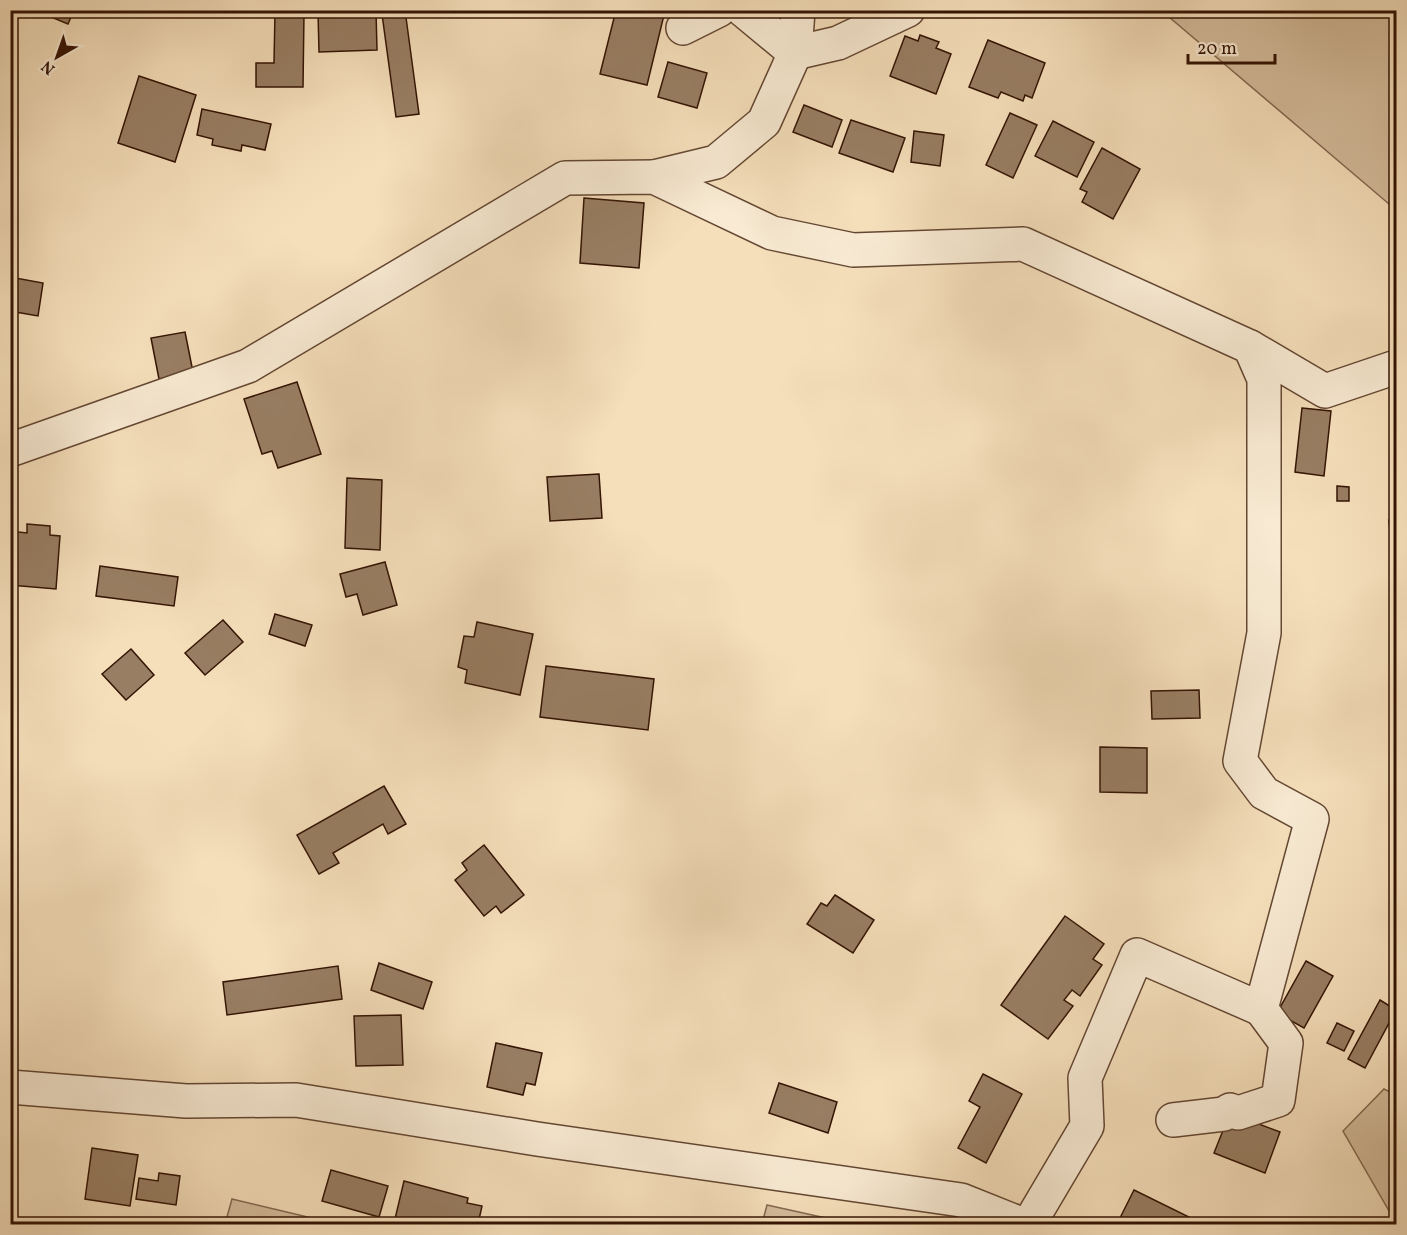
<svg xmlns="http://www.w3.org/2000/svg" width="1407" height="1235" font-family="Vollkorn,serif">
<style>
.green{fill:#d4bc9c;stroke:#846850;stroke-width:1.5}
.building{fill:#987e63;stroke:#341404;stroke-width:1.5}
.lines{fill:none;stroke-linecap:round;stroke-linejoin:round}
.minor-casing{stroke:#644732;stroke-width:36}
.minor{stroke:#f8ead3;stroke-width:33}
</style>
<rect width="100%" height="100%" fill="#f5dfbb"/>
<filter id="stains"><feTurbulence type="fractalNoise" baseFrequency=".00333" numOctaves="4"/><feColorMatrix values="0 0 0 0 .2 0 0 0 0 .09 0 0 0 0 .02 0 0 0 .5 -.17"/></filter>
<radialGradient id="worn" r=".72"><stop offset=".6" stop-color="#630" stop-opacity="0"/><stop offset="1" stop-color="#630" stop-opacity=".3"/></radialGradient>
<g class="green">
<polygon points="1162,11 1396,11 1396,210"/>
<polygon points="1384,1089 1396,1095 1396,1223 1343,1131"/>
<polygon points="232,1199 337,1224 225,1224"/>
<polygon points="767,1205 853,1224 762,1224"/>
</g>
<g class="building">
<polygon points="45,10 74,10 68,24 44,14"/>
<polygon points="405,10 419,114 396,117 382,14"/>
<polygon points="616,10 647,10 664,15 647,85 600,74"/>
<polygon points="376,11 377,50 319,52 318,12"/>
<polygon points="275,12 304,13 303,87 256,87 256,63 274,63"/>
<polygon points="920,35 939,42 936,48 951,54 936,94 890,76 905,36 918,41"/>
<polygon points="988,40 1045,63 1032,98 1025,95 1023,101 1001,92 998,98 969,87"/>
<polygon points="668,62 707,73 697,108 658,97"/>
<polygon points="139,76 196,95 175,162 118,143"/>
<polygon points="804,105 842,120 832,147 793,132"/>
<polygon points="202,109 271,124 265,150 242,145 241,151 212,145 213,139 197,135"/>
<polygon points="1010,113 1037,125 1013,178 986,165"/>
<polygon points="851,120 905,138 893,172 839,153"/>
<polygon points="1053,121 1094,142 1077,177 1035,156"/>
<polygon points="914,131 944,135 940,166 911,162"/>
<polygon points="1102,148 1140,169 1113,219 1082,202 1087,192 1080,189"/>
<polygon points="584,198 644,203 639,268 580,263"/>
<polygon points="10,277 43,283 38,316 10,311"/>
<polygon points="185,332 193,372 159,379 151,338"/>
<polygon points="297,382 321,454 278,468 272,451 262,454 244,399"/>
<polygon points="1302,408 1331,411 1324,476 1295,472"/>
<polygon points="599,474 602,518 550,521 547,477"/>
<polygon points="347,478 382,480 380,550 345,548"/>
<polygon points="1337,486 1349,487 1349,501 1337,501"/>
<polygon points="1389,520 1396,520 1396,565 1393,565"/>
<polygon points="27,524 50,526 50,535 60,536 56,589 10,585 10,531 27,533"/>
<polygon points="385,562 397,605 363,615 357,594 346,597 340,574"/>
<polygon points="100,566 178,577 174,606 96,596"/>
<polygon points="275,614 312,625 305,646 269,634"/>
<polygon points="223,620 243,642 205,675 185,653"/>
<polygon points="477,622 533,634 520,695 465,683 467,670 458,667 464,636 474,637"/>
<polygon points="131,649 154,675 126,700 102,674"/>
<polygon points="546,666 654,679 648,730 540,717"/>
<polygon points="1199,690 1200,718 1152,719 1151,691"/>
<polygon points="1100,747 1147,748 1147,793 1100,792"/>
<polygon points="384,786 406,824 388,834 383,824 333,853 339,863 319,874 297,835"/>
<polygon points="484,845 524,895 501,913 496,906 484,916 455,880 467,870 462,863"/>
<polygon points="835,895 874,920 853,953 807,924 821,903 827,906"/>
<polygon points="1065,916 1104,944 1093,959 1102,965 1080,996 1072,990 1064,1000 1073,1006 1048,1039 1001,1005"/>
<polygon points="1306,961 1333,976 1304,1028 1277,1013"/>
<polygon points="379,963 432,982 423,1009 371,990"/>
<polygon points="338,966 342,999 227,1015 223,982"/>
<polygon points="1380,1000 1396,1010 1365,1068 1348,1059"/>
<polygon points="401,1015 403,1065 356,1066 354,1016"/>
<polygon points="1337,1023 1354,1031 1344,1051 1327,1043"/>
<polygon points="496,1043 542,1053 535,1085 526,1083 523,1095 487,1087"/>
<polygon points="983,1074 1022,1094 986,1163 958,1148 980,1107 969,1101"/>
<polygon points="779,1083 837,1102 828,1133 769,1113"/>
<polygon points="1230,1113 1280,1132 1265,1173 1214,1153"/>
<polygon points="92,1148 138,1155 130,1206 85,1199"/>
<polygon points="331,1170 388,1186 379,1217 322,1201"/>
<polygon points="159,1173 180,1176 176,1205 136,1199 139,1178 158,1181"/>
<polygon points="404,1181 468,1198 467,1203 482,1206 478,1224 418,1224 395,1219"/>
<polygon points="1134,1190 1191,1218 1187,1224 1117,1224"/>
</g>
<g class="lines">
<g class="minor-casing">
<g id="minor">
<polyline points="743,10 795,53 798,10"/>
<polyline points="683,28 719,10"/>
<polyline points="654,177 716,162 764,122 795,53 838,43 908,10"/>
<polyline points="1250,347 1325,391 1396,367"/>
<polyline points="10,450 248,366 565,178 654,177 772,233 853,250 1023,244 1250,347 1264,379 1264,633 1240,761 1264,793 1312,819 1261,1009 1137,955 1085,1078 1087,1126 1029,1224"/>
<polyline points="10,1087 186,1101 296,1100 537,1139 961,1200 1021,1224"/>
<polyline points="1173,1120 1224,1114 1230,1110 1238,1113 1278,1100 1286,1043 1261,1009"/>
</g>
</g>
<use href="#minor" class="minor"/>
</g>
<rect width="1407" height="1235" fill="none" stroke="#f5dfbb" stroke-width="36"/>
<rect x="12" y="12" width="1383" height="1211" fill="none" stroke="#341404" stroke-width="3"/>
<rect x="18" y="18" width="1371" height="1199" fill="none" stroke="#341404" stroke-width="1.5"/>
<g transform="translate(57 57) rotate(220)" stroke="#f8ead3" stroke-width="4.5" paint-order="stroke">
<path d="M0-4.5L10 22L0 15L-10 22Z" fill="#341404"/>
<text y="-9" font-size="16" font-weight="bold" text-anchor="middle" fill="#341404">N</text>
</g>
<path d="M1188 54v9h87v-9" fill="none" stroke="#341404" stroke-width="3"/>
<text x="1197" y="54" font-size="18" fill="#341404" stroke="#f8ead3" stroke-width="4.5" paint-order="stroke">20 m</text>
<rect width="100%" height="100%" filter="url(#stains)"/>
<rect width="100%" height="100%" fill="url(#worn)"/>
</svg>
